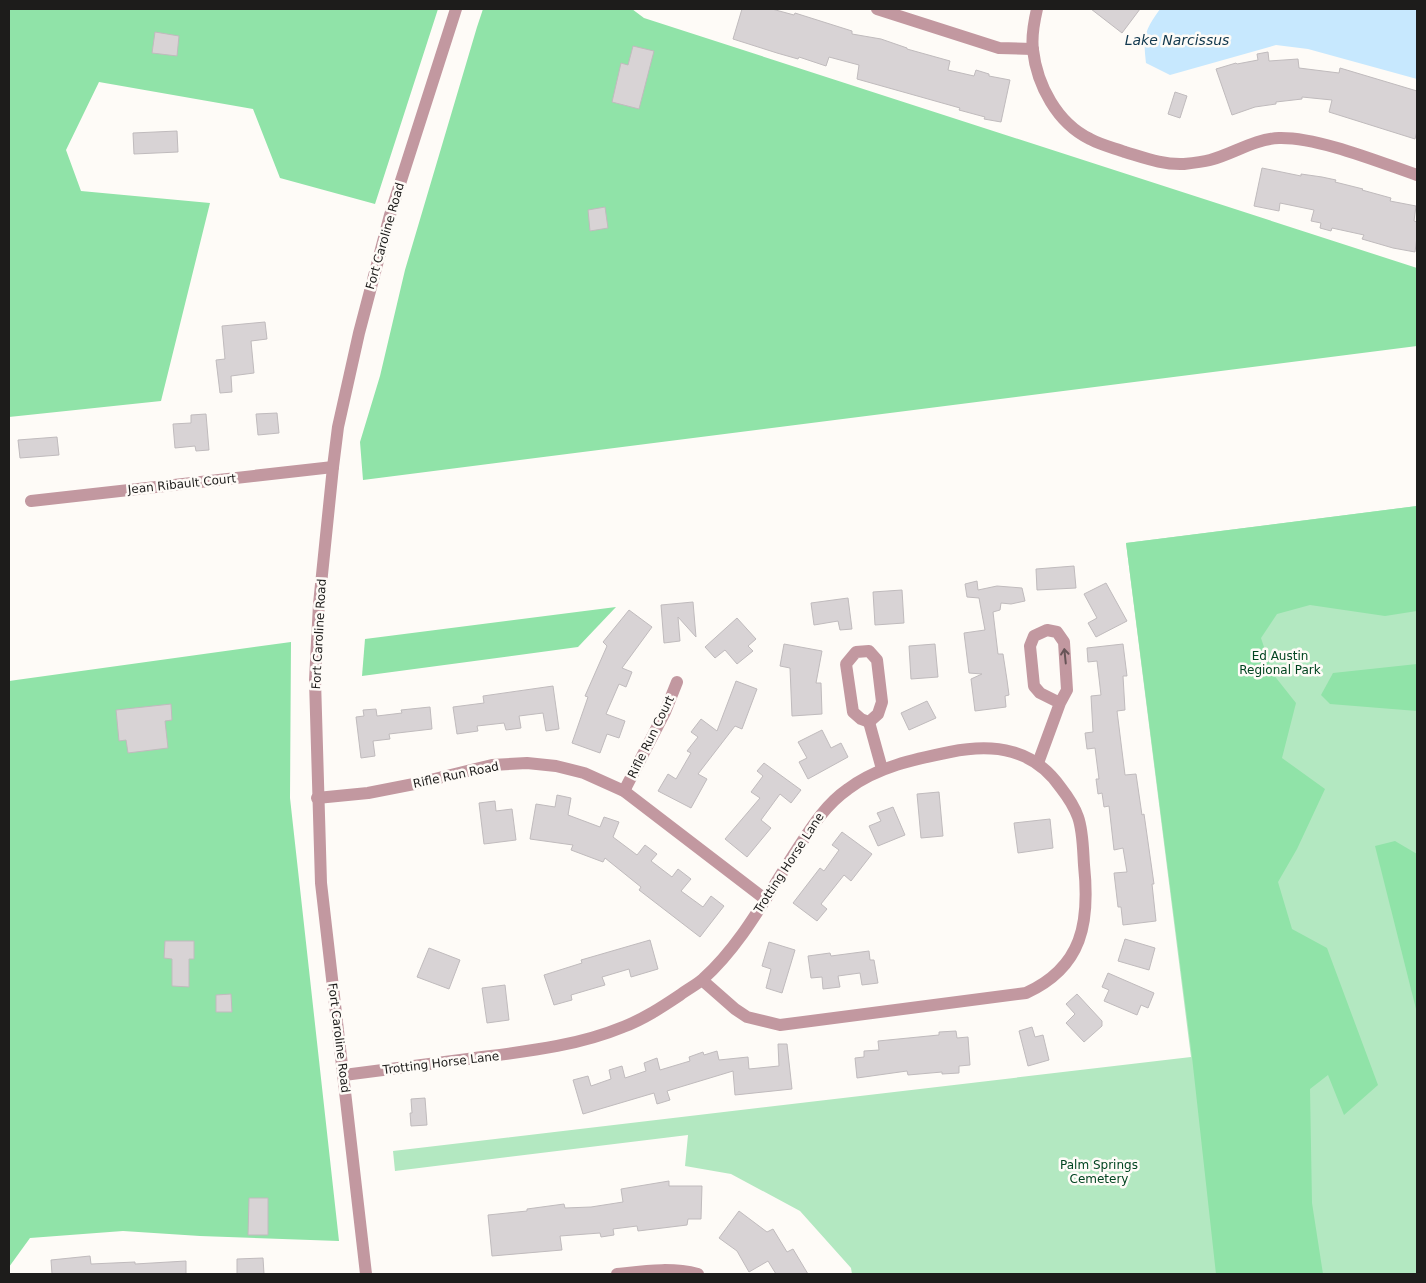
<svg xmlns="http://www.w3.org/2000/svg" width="1426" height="1283" font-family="'DejaVu Sans',sans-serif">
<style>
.green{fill:#b3e8c1}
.forest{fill:#90e3a8}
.water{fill:#c7e8fe}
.building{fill:#d8d3d5;stroke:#c0bbbd}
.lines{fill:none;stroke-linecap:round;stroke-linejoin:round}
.minor{stroke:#c298a0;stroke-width:12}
.tertiary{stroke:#c298a0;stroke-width:12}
.oneway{stroke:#675457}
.labels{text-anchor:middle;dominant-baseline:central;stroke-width:5;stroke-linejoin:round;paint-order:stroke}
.street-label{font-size:12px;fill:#1d1c1b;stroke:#fefbf7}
.park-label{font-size:12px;fill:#014420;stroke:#fefbf7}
.water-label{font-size:14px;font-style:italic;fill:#12394f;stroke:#fefbf7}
</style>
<rect width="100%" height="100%" fill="#fefbf7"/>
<polygon class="green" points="1417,506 1417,1274 852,1274 851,1268 800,1211 731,1174 685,1166 688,1135 395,1171 393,1151 1191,1057 1126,543"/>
<g class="forest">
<polygon points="9,9 438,9 375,204 280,178 253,109 99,82 66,150 81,191 210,203 161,401 9,417"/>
<polygon points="483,9 632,9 644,18 1417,268 1417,346 363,480 360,442 380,376 405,270 477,27"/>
<polygon points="1417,506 1417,611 1385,616 1310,605 1277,614 1261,638 1273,674 1296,703 1282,758 1325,789 1297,849 1278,882 1292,929 1327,948 1378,1085 1344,1115 1328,1075 1310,1089 1312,1203 1323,1274 1216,1274 1192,1057 1126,543"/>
<polygon points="616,607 578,647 362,676 365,639"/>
<polygon points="291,642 290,798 339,1241 200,1236 123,1231 30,1238 9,1267 9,681"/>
<polygon points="1417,664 1417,711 1330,704 1321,695 1333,673"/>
<polygon points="1395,841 1417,854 1417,1013 1375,846"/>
</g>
<path class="water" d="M 1160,9 L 1417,9 L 1417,79 L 1308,49 L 1276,45 L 1170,75 L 1146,63 C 1143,37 1144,31 1160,9 Z"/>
<g class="building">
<polygon points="742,9 772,9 794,15 795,13 852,31 852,34 881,39 907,48 907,49 950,61 948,70 974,76 976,70 989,74 989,76 1010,80 1001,122 984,119 985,117 959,110 960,108 857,79 859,65 829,57 826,66 799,57 798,59 777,53 733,39"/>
<polygon points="1091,9 1140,9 1122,33"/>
<polygon points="155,32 179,36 177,56 152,53"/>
<polygon points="633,46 654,51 639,109 612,102 621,63 628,65"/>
<polygon points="1268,52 1269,61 1298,59 1299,68 1339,73 1340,68 1417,91 1417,131 1415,139 1329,112 1332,100 1302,97 1302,99 1276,102 1276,104 1255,107 1232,115 1216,69 1236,63 1237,64 1258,60 1257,54"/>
<polygon points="1175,92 1187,96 1180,118 1168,114"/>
<polygon points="177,131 178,152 134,154 133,133"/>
<polygon points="1262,168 1301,176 1301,174 1322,177 1336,180 1335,182 1363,189 1362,190 1391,198 1390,201 1416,206 1414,221 1417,222 1417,237 1415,252 1393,248 1362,239 1364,235 1332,228 1331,231 1320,228 1321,223 1311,221 1314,210 1280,203 1279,211 1254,206"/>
<polygon points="605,207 608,228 590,231 588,210"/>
<polygon points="265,322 267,339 251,341 254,373 231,376 232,392 220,393 216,360 225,359 222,326"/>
<polygon points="277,413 279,433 258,435 256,414"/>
<polygon points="206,414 209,450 196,451 195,446 175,448 173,424 191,423 191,415"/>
<polygon points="57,437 59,455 20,458 18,440"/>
<polygon points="1074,566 1076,588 1037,590 1036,569"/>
<polygon points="977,581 978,590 997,586 1022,588 1025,601 1011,604 1001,603 1000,610 993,612 998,654 1003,654 1007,680 1009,695 1005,696 1006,707 975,711 971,679 982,674 969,673 964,633 985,630 979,598 967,597 965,584"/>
<polygon points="1106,583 1127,621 1096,637 1088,623 1097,618 1084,594"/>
<polygon points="902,590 904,623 875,625 873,592"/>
<polygon points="848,598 852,629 840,630 838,621 814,625 811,603"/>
<polygon points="693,602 696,637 678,617 680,641 664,643 661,605"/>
<polygon points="629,610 652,627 622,668 632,672 626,687 619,684 606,714 625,721 619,738 607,734 600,753 572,743 588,697 585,696 607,646 603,642"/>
<polygon points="737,618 756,639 748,646 753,651 737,664 725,650 715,658 705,647"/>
<polygon points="784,644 822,651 816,683 821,683 822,714 792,716 790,668 780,666"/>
<polygon points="935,644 938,677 911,679 909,646"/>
<polygon points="1123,644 1127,676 1123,676 1125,710 1117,711 1125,775 1136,774 1142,815 1144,814 1154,884 1152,884 1156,921 1123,925 1121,907 1118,907 1114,873 1127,872 1123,848 1114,850 1109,806 1104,807 1102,793 1098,794 1096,779 1099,779 1095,748 1087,749 1085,733 1093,732 1091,696 1101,695 1097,661 1088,662 1087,648"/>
<polygon points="736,681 757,689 742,729 735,726 698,774 707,779 691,808 658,791 668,774 676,779 691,753 687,751 698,737 691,732 701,719 717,731"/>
<polygon points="553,686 559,729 546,731 543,713 519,716 521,728 506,730 504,723 477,726 478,731 457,734 453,707 484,703 483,696"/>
<polygon points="927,701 936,718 909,730 901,713"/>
<polygon points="171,704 172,720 165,721 168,748 128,753 126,740 119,741 116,710"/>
<polygon points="430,707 432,729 389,734 390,739 373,741 375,756 361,758 356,717 364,716 363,710 376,709 377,716 402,713 401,710"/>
<polygon points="822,730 831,748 841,743 848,757 808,779 799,762 807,758 798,742"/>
<polygon points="764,763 801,790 791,803 780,794 761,820 771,828 747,857 725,839 760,798 751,792 763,776 757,771"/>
<polygon points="939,792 943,836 921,838 917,794"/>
<polygon points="557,795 571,798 568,815 600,827 604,817 619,822 613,837 637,855 645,845 657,854 651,861 672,877 678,869 691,879 681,891 703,907 711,896 724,906 700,937 639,890 641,887 605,858 603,862 571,850 573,845 530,839 536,804 555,807"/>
<polygon points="495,801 496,811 512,809 516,840 484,844 479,803"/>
<polygon points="893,807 905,835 878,846 869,826 881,821 877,813"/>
<polygon points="1050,819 1053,848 1018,853 1014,823"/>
<polygon points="842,832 872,854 851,881 844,875 821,904 827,909 817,921 793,903 820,868 824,871 839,850 832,845"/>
<polygon points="1125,939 1155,948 1149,970 1118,961"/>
<polygon points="650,940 658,969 631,977 629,969 602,977 605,985 571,995 572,1000 554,1005 544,975 582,963 581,960"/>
<polygon points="165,941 194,941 194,959 189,959 189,987 172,986 172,959 164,958"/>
<polygon points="769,942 795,950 782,993 766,988 771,969 762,966"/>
<polygon points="429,948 460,960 449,989 417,977"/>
<polygon points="869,951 870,960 874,960 878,983 862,985 860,973 838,976 840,987 823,989 822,977 811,978 808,956 830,953 831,956"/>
<polygon points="1108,973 1154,993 1148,1008 1141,1005 1137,1015 1104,1001 1109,990 1102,987"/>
<polygon points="505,985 509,1020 487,1023 482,988"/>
<polygon points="231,994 232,1012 216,1012 216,995"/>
<polygon points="1077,994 1102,1021 1102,1026 1084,1042 1066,1023 1075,1014 1066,1004"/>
<polygon points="1032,1027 1035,1037 1043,1035 1049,1060 1028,1066 1019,1031"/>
<polygon points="956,1031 957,1038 968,1037 970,1065 959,1066 959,1073 942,1074 942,1072 908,1075 907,1071 857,1078 855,1058 864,1057 864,1051 879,1050 878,1041 939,1035 939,1032"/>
<polygon points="778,1044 787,1044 792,1089 735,1095 733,1071 667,1091 670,1100 657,1104 654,1093 583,1114 573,1080 588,1076 591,1086 611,1079 609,1070 622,1066 625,1078 646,1071 644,1063 657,1058 660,1070 690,1061 689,1057 703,1052 704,1055 717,1051 719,1060 748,1057 749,1069 779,1066"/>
<polygon points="425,1098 427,1125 411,1126 410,1113 412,1113 411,1099"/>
<polygon points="669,1181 669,1186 702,1186 701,1219 688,1219 687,1225 638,1231 637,1226 613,1229 614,1235 601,1237 600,1233 560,1236 562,1250 492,1256 488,1215 527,1211 527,1209 564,1204 565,1208 591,1207 623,1202 621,1189"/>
<polygon points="249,1198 268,1198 268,1235 248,1235"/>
<polygon points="739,1211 767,1232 773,1229 787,1252 793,1249 808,1274 776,1274 768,1261 749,1272 737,1251 719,1238"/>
<polygon points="90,1256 91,1264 135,1262 135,1264 186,1261 186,1274 52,1274 51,1260"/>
<polygon points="263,1258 264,1274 237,1274 237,1259"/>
</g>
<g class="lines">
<g class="minor">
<polyline points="877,9 999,48 1033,49"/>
<path d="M 1037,9 C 1034,22 1031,36 1033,50 C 1037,85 1057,123 1090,139 C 1101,145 1114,148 1125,152 C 1145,158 1163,165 1184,164 C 1193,163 1202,162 1210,160 C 1233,154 1254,139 1279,138 C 1318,137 1379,162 1417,175"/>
<polyline points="31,501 333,467"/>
<polygon points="869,651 877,660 882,702 878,714 869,722 861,719 853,712 846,664 856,652"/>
<polyline points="869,722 882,769"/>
<polyline points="1038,763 1060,703 1067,690 1064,642 1057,632 1047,630 1034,636 1030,646 1034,686 1040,693 1060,703"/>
<polyline points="624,791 665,712 677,682"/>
<polyline points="317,798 368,793 414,784 492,765 527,763 556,766 584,773 624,791 765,899"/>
<path d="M 344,1075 C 385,1070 427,1064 468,1059 C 520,1052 575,1047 623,1027 C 644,1019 662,1007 680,995 C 688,989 696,985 703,979 C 742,944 767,895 796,851 C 811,828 825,805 848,789 C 877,767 915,759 950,752 C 995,743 1034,749 1061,788 C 1068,797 1074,806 1078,817 C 1083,831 1083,850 1084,865 C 1090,922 1083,967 1026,993 L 780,1025 L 747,1017 L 735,1009 L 702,980"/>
<path d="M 617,1274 C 645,1271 671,1267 698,1274"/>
</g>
<polyline class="tertiary" points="366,1274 321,883 315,680 319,604 333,467 338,427 359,333 390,215 456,9"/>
</g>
<defs><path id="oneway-shaft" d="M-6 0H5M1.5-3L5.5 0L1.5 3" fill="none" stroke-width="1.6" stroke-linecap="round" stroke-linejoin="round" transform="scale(1.25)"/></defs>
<use class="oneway" href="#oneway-shaft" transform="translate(1065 656) rotate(-96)"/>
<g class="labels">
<g class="street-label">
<text transform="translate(385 236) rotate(-74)">Fort Caroline Road</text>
<text transform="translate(182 484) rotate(-6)">Jean Ribault Court</text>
<text transform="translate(319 634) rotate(-87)">Fort Caroline Road</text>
<text transform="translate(651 737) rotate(-64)">Rifle Run Court</text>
<text transform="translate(456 775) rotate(-12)">Rifle Run Road</text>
<text transform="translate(789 863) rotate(-57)">Trotting Horse Lane</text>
<text transform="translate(339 1038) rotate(83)">Fort Caroline Road</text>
<text transform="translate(441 1063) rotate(-7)">Trotting Horse Lane</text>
</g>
<g class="park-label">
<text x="1280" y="656">Ed Austin<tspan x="1280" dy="14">Regional Park</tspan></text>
<text x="1099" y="1165">Palm Springs<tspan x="1099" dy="14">Cemetery</tspan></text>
</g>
<g class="water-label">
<text x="1177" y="40">Lake Narcissus</text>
</g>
</g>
<rect width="1426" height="1283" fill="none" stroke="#1d1c1b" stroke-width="20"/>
</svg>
